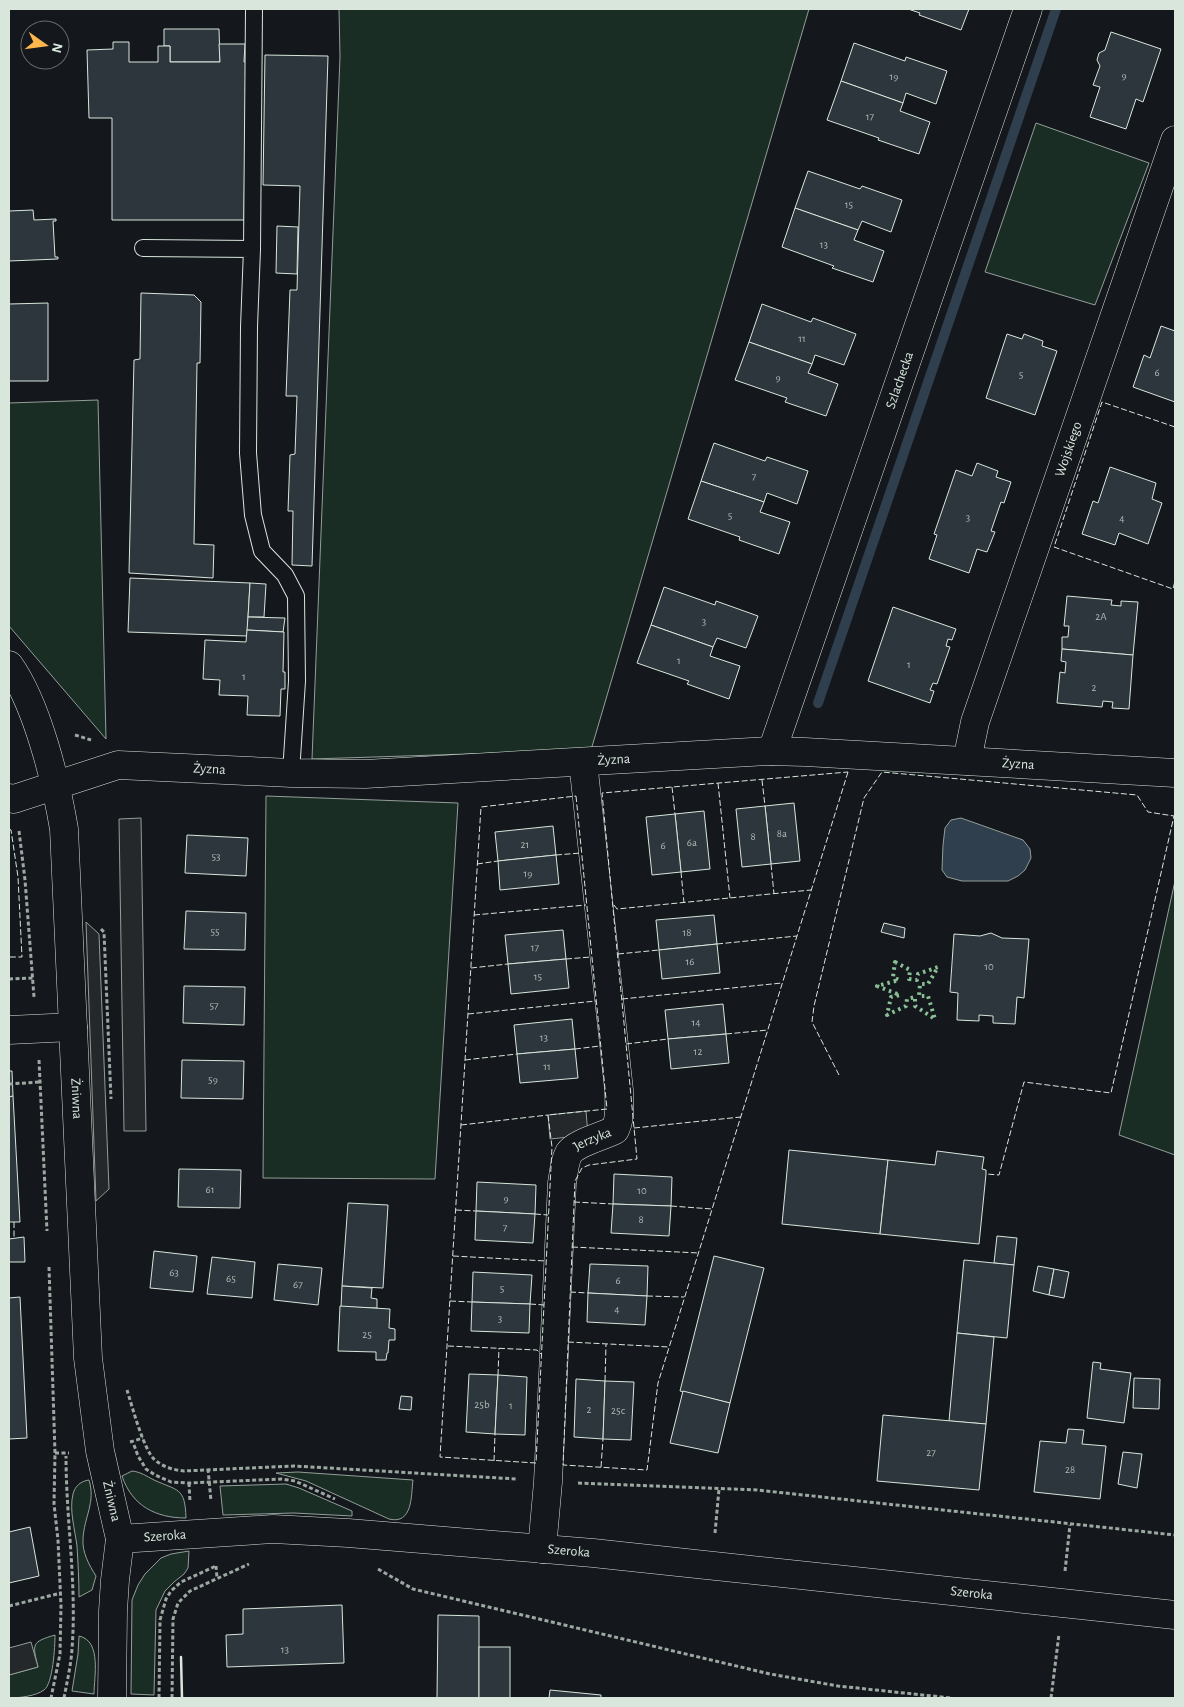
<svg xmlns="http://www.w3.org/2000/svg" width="1184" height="1707" font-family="'Alegreya Sans',sans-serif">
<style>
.green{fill:#1a2d24;stroke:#939e99}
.parking{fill:#24282b;stroke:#939e99}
.water{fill:#2f3f4d;stroke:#939e99}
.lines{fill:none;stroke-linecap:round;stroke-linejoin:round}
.stream{stroke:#2f3f4d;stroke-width:10}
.building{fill:#2c363c;stroke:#d8e6dc}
.service-casing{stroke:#d8e6dc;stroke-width:18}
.minor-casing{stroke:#d8e6dc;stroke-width:29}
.path{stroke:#9da8a2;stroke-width:3;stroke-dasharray:4 2.5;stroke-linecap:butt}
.service{stroke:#14181c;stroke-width:16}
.minor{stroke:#14181c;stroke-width:28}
.hedge{stroke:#8ac095;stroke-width:4;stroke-dasharray:2.5 4;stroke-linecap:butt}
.fence{stroke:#d8e6dc;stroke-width:1;stroke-dasharray:6 2.5;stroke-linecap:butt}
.wall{stroke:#d8e6dc;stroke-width:2.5}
.labels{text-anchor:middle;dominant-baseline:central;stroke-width:4;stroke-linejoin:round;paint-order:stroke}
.number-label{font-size:11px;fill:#adbab4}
.street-label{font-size:14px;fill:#d8e6dc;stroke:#14181c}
</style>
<rect width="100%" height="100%" fill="#14181c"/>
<g class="green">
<polygon points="339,9 809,9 591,750 312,759 340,57"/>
<polygon points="1036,123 1149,163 1095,305 985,272"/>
<polygon points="98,400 106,739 9,626 9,403"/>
<polygon points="266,796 458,803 435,1179 263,1178"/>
<polygon points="1175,881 1175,1155 1119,1135"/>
<path d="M 132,1471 C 141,1472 146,1476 154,1480 C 178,1491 185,1487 186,1518 C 156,1518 132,1506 122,1476 Z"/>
<path d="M 298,1472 L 413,1480 C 411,1495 413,1525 389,1519 L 306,1481 L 276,1473 Z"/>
<path d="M 89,1480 C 96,1502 84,1517 83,1539 C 82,1552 89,1565 96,1576 L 92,1590 L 79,1597 C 79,1580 78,1563 77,1546 C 75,1530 69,1510 73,1494 C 75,1486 81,1481 89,1480 Z"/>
<polygon points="286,1484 299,1488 352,1511 352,1516 294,1513 223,1515 220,1486"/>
<polygon points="189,1551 188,1568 184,1574 174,1582 165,1591 156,1610 154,1695 131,1694 132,1600 138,1585 145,1574 161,1558 171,1554"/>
<path d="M 55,1635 C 55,1646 53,1684 44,1690 C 36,1696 19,1698 9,1698 L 9,1675 L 38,1667 C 32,1643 32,1642 55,1635 Z"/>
<path d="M 79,1636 C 102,1641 94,1677 94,1694 L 72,1691 L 78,1654 Z"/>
</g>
<g class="parking">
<polygon points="141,818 146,1131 124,1131 119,819"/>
<polygon points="86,922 99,934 109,1189 96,1201"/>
<polygon points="586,1111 588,1135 550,1139 548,1115"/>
<polygon points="31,1642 38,1667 9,1675 9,1648"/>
</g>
<polygon class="water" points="961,818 1023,840 1030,849 1031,858 1025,870 1018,876 1008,881 962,881 947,877 942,870 943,845 945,828 951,820"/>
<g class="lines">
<polyline class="stream" points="818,703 1056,9"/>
</g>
<g class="building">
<polygon points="908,9 969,9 961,30 919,15 920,13"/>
<polygon points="164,29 219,29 220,62 170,62 170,46 164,46"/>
<polygon points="1111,32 1161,49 1143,102 1136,99 1126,129 1090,117 1100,87 1093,85 1100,66 1097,60 1099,53 1105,50"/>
<polygon points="113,42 129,42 129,62 158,62 158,46 170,46 170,62 220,62 219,44 245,44 244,62 246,62 244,220 112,220 112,118 89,118 87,50 113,49"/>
<polygon points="854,43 905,61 906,57 947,71 936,104 906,93 903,103 841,81"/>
<polygon points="265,55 328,56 312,566 292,565 293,511 288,511 290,455 295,454 297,396 286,396 290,290 297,290 300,186 263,185"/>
<polygon points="841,81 903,103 900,111 930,122 919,154 878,140 879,138 827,120"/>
<polygon points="808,171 860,189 862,186 902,200 891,232 862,221 858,230 795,208"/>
<polygon points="795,208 858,230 854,240 884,251 873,282 832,268 834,266 782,247"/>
<polygon points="33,210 34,220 56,219 56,221 53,221 55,257 58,257 58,259 9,261 9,211"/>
<polygon points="277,226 298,227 297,274 276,273"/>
<polygon points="141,293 194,295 201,302 200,363 197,363 194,544 214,545 213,578 129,573 134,360 140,359"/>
<polygon points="48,303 48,381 9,381 9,304"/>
<polygon points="762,304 811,322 813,318 856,334 844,365 815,355 812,364 749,342"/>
<polygon points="1161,326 1175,331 1175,402 1133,387 1144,355 1150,358"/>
<polygon points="1007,334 1022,339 1024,334 1043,341 1042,346 1057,351 1035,415 986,398"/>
<polygon points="749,342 812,364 808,373 838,384 826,416 785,402 787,398 735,380"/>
<polygon points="714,443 765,461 767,457 808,471 797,504 767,493 764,502 701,481"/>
<polygon points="977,463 998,471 996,477 1011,482 1004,503 1001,502 991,531 995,532 987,552 977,549 969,573 929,559 937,535 934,534 956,470 972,476"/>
<polygon points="1110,467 1156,483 1152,499 1162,503 1148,544 1119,533 1115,545 1082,534 1093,501 1098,503"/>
<polygon points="701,481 764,502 760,512 790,522 779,554 739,540 740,537 688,519"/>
<polygon points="130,578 250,583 247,636 128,632"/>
<polygon points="250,583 266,584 264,617 248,617"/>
<polygon points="664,587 715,605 716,601 758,616 746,648 717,638 713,647 651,625"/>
<polygon points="1067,596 1112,600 1111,605 1121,606 1121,601 1138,602 1133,655 1062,649 1062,637 1068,637 1069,626 1064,626"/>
<polygon points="893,607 956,629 952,640 948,639 946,646 950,647 937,684 933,683 930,690 934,691 930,703 868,681"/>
<polygon points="248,617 285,618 283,632 247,630"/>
<polygon points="651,625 713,647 710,656 740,666 729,699 687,684 689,681 637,663"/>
<polygon points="247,630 284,632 283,672 285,672 285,689 281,689 280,716 247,715 248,696 219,695 220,680 203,679 205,640 246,642"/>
<polygon points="1062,649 1133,655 1129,709 1112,708 1113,702 1103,701 1102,707 1057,703 1060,672 1065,673 1066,662 1061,661"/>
<polygon points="794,803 800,861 771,864 765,806"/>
<polygon points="765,806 771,864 742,867 736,809"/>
<polygon points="704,811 710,869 681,872 675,814"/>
<polygon points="675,814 681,872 652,875 646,817"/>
<polygon points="553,826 556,855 498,861 495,832"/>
<polygon points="187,835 248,838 246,876 185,873"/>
<polygon points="556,855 559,884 500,890 498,861"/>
<polygon points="186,911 246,913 245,950 184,949"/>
<polygon points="714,915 717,944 659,950 656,920"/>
<polygon points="884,923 905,928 904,938 881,932"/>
<polygon points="563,930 566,959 508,964 505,935"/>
<polygon points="991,933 1002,938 1029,939 1024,998 1017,997 1015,1024 993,1023 993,1016 979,1015 979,1021 957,1020 958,993 950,992 954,934 980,936"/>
<polygon points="717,944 720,973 662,979 659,950"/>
<polygon points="566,959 569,988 511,994 508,964"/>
<polygon points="184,986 245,987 244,1025 183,1023"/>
<polygon points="723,1004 726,1034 668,1039 665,1010"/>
<polygon points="572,1019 575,1049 517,1054 514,1025"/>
<polygon points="726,1034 729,1063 671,1069 668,1039"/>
<polygon points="575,1049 578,1078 520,1083 517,1054"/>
<polygon points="182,1060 244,1061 243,1099 181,1098"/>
<polygon points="9,1071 12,1071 13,1096 9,1097"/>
<polygon points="13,1096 20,1222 9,1222 9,1097"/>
<polygon points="789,1150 888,1160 880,1234 782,1224"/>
<polygon points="937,1151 984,1157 982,1169 986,1170 986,1174 979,1244 880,1234 888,1160 935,1165"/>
<polygon points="179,1169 241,1170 240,1208 178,1207"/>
<polygon points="614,1174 672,1177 671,1206 613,1204"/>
<polygon points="477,1182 536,1185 535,1214 476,1211"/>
<polygon points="348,1203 388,1205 383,1288 342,1286"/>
<polygon points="613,1204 671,1206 669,1236 611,1233"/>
<polygon points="476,1211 535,1214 533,1243 475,1240"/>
<polygon points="997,1236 1017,1238 1014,1265 994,1263"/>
<polygon points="24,1237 25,1262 9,1262 9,1239"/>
<polygon points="154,1251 197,1256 193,1292 150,1288"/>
<polygon points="714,1256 764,1268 730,1403 680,1391"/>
<polygon points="212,1257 255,1262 252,1298 207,1294"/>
<polygon points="964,1260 1014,1265 1007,1338 957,1333"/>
<polygon points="278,1264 322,1268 318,1305 274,1300"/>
<polygon points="590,1264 648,1266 647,1296 588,1293"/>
<polygon points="1038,1266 1054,1269 1049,1295 1033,1291"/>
<polygon points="1054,1269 1069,1272 1064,1298 1049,1295"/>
<polygon points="473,1272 532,1275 530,1304 472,1302"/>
<polygon points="342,1286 372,1288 371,1298 377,1299 377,1308 341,1307"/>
<polygon points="588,1293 647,1296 645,1325 587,1322"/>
<polygon points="20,1297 27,1438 9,1439 9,1298"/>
<polygon points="472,1302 530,1304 529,1333 471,1331"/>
<polygon points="340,1306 390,1309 389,1328 395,1329 395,1340 389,1340 388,1353 387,1353 386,1360 376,1360 376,1352 338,1351"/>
<polygon points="957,1333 994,1337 986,1424 949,1421"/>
<polygon points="1093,1362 1101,1363 1100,1369 1131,1373 1124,1423 1087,1418"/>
<polygon points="469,1374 498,1375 495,1434 466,1432"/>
<polygon points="498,1375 527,1377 525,1435 495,1434"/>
<polygon points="1134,1378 1160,1379 1159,1409 1133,1408"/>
<polygon points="576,1379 605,1381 603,1439 574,1437"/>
<polygon points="605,1381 634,1382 631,1440 603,1439"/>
<polygon points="683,1391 730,1403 718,1453 670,1443"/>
<polygon points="401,1396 412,1397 411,1410 399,1409"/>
<polygon points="883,1415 986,1424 979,1490 877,1481"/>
<polygon points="1068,1429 1084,1430 1082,1444 1106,1446 1100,1499 1034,1492 1040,1441 1066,1443"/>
<polygon points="1123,1452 1142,1454 1137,1488 1118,1484"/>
<polygon points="30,1527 39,1576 9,1583 9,1532"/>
<polygon points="342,1605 344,1663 227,1667 226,1635 243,1634 243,1609"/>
<polygon points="438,1615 479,1616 479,1698 437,1698"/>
<rect x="479" y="1647" width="31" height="51"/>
<polygon points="550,1690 601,1695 601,1698 549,1698"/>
</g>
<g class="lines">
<g class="service-casing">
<g id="service">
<polyline points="143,248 252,249 249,327 248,453 253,515 262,551 285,575 296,596 297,681 291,773"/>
<polyline points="252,249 254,9"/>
</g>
</g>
<g class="minor-casing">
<g id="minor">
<path id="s1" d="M 9,665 C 37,704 56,781 64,829 L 88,1358 L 100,1451 L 120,1539 L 115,1580 L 113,1611 L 112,1698"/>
<path id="s2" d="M 772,751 L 1028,9"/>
<path id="s3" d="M 968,761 L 970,746 L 975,722 L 1175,140"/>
<path id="s4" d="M 9,798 L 14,799 L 118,765 L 291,773 L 365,774 L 767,751 L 805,752 L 1175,773"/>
<polyline points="9,1030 73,1027"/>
<path id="s5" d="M 120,1539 L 273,1529 L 348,1533 L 593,1553 L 1175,1615"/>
<path id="s6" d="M 542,1549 L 548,1482 L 562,1183 C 564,1173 564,1162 569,1153 C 576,1143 603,1136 615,1130 C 621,1118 619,1104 619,1090 L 583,762"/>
</g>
</g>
<g class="path">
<polyline points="75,735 91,740"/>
<polyline points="19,831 25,880 34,997"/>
<polyline points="101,929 104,932 111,1099"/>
<polyline points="9,979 33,978"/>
<polyline points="39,1060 47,1231"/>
<polyline points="9,1084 40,1082"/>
<polyline points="49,1267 55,1453 54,1504 58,1540 61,1606 60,1654 51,1698"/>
<path d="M 127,1390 C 132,1406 144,1451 155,1460 C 163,1467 174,1470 184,1471 L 294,1466 L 517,1479"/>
<polyline points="130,1442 143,1438"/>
<polyline points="134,1445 138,1456 146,1469 155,1475 171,1482 189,1483 282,1479 295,1481 335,1499"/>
<polyline points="55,1453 69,1453"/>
<polyline points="208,1469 211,1501"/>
<polyline points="189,1483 190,1502"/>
<polyline points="578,1483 757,1490 1175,1535"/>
<polyline points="715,1533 719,1489"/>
<polyline points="216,1566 217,1578"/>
<polyline points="378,1569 413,1589 770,1674 838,1686 951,1698"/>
<polyline points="1065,1571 1070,1525"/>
<polyline points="9,1606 61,1593"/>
<path d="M 64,1698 C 67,1682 71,1665 72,1649 C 77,1584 66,1520 66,1456"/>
<polyline points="159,1698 160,1620 166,1599 171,1591 181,1582 216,1566"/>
<polyline points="172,1698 173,1619 178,1603 190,1591 249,1564"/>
<polyline points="1051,1698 1059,1634"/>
</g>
<use href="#service" class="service"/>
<use href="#minor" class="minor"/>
<polygon class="hedge" points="895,962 910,970 909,979 917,980 918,974 938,967 928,984 920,984 919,996 928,996 935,1019 915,1006 915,997 907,999 906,1006 887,1015 891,997 900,995 877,986 899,980 893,977"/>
<g class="fence">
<polyline points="1175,427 1102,402 1054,547 1173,589 1175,581"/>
<polygon points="848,772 658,1383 647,1470 563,1465 575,1181 582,1168 589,1165 637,1159 602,793"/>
<polyline points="762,780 765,806"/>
<polyline points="718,783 730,898"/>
<polyline points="672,787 675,814"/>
<polygon points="576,796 607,1109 548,1115 552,1147 536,1463 440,1457 481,807"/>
<polyline points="9,829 11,830 18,877 22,957 9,957"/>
<polyline points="556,855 581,853"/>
<polyline points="477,864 498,861"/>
<polyline points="771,864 774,894"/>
<polyline points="681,872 684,903"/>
<polyline points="614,905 617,909 811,890"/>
<polyline points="474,915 586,905"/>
<polyline points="717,944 797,936"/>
<polyline points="618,954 659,950"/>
<polyline points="566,959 591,957"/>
<polyline points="471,968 508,964"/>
<polyline points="622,999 782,983"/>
<polyline points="468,1014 596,1001"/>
<polyline points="726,1034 768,1030"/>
<polyline points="626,1044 668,1039"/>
<polyline points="575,1049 600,1046"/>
<polyline points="465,1060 517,1054"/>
<polyline points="839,1075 812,1022 814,1006 864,798 882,772 1137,795 1148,812 1174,816 1111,1093 1024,1082 999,1175 986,1174"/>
<polyline points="461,1125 548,1115"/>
<polyline points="634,1128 741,1117"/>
<polyline points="574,1202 613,1204"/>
<polyline points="671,1206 712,1209"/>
<polyline points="456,1210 476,1211"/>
<polyline points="535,1214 548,1215"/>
<polyline points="14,1222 14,1238"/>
<polyline points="572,1247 699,1253"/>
<polyline points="453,1256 546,1261"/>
<polyline points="570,1292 588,1293"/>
<polyline points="647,1296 684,1297"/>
<polyline points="450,1301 472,1302"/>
<polyline points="530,1304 544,1305"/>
<polyline points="568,1342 669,1347"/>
<polyline points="448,1346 537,1350 541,1354"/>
<polyline points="498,1375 499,1348"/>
<polyline points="605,1381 606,1344"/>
<polyline points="494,1461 495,1434"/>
<polyline points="601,1467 603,1439"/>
</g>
<polyline class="wall" points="181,1657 182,1698"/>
</g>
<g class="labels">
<g class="number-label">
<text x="1124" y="75">9</text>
<text x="894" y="76">19</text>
<text x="870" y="116">17</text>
<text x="849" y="204">15</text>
<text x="824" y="244">13</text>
<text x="802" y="338">11</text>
<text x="1157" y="372">6</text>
<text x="1021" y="374">5</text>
<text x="778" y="377">9</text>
<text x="754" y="476">7</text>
<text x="730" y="515">5</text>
<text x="968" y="517">3</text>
<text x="1122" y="518">4</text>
<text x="1101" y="616">2A</text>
<text x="704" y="621">3</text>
<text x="679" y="660">1</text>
<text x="909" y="664">1</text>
<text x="244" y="676">1</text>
<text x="1094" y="687">2</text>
<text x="782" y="833">8a</text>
<text x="753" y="836">8</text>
<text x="692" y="842">6a</text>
<text x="525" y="844">21</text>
<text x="663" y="845">6</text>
<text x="216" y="856">53</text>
<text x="528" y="873">19</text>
<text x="215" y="931">55</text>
<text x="687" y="932">18</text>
<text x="535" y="947">17</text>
<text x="690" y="961">16</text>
<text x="989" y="966">10</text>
<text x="538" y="976">15</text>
<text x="214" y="1005">57</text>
<text x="696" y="1022">14</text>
<text x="544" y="1037">13</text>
<text x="698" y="1051">12</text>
<text x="547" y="1066">11</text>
<text x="213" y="1079">59</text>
<text x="210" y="1189">61</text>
<text x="642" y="1190">10</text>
<text x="506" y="1198">9</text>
<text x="641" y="1219">8</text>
<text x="505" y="1227">7</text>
<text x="174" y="1272">63</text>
<text x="231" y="1278">65</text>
<text x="618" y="1280">6</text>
<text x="298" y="1284">67</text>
<text x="502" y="1288">5</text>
<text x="617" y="1309">4</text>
<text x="500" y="1318">3</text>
<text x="367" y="1334">25</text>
<text x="482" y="1404">25b</text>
<text x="511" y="1405">1</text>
<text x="589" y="1409">2</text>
<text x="618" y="1410">25c</text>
<text x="931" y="1452">27</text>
<text x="1070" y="1469">28</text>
<text x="285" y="1649">13</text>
</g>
<g class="street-label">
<text stroke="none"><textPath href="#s2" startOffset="392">Szlachecka</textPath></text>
<text stroke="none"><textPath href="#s3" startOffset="328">Wojskiego</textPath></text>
<text stroke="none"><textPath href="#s4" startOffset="611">Żyzna</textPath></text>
<text stroke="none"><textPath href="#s4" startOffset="1016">Żyzna</textPath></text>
<text stroke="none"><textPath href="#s4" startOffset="206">Żyzna</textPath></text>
<text stroke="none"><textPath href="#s1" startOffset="444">Żniwna</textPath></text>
<text stroke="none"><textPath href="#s6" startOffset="425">Jerzyka</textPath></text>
<text stroke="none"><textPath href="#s1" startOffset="849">Żniwna</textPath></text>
<text stroke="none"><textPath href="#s5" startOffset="45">Szeroka</textPath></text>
<text stroke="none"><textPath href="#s5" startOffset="450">Szeroka</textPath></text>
<text stroke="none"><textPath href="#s5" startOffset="855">Szeroka</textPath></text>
</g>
</g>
<rect width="1184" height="1707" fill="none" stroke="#d8e6dc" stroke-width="20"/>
<g transform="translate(45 45) rotate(104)"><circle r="24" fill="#14181c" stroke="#626a69"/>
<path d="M0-4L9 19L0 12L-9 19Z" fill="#ffb74d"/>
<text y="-8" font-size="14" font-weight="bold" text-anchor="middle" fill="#d8e6dc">N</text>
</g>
</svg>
